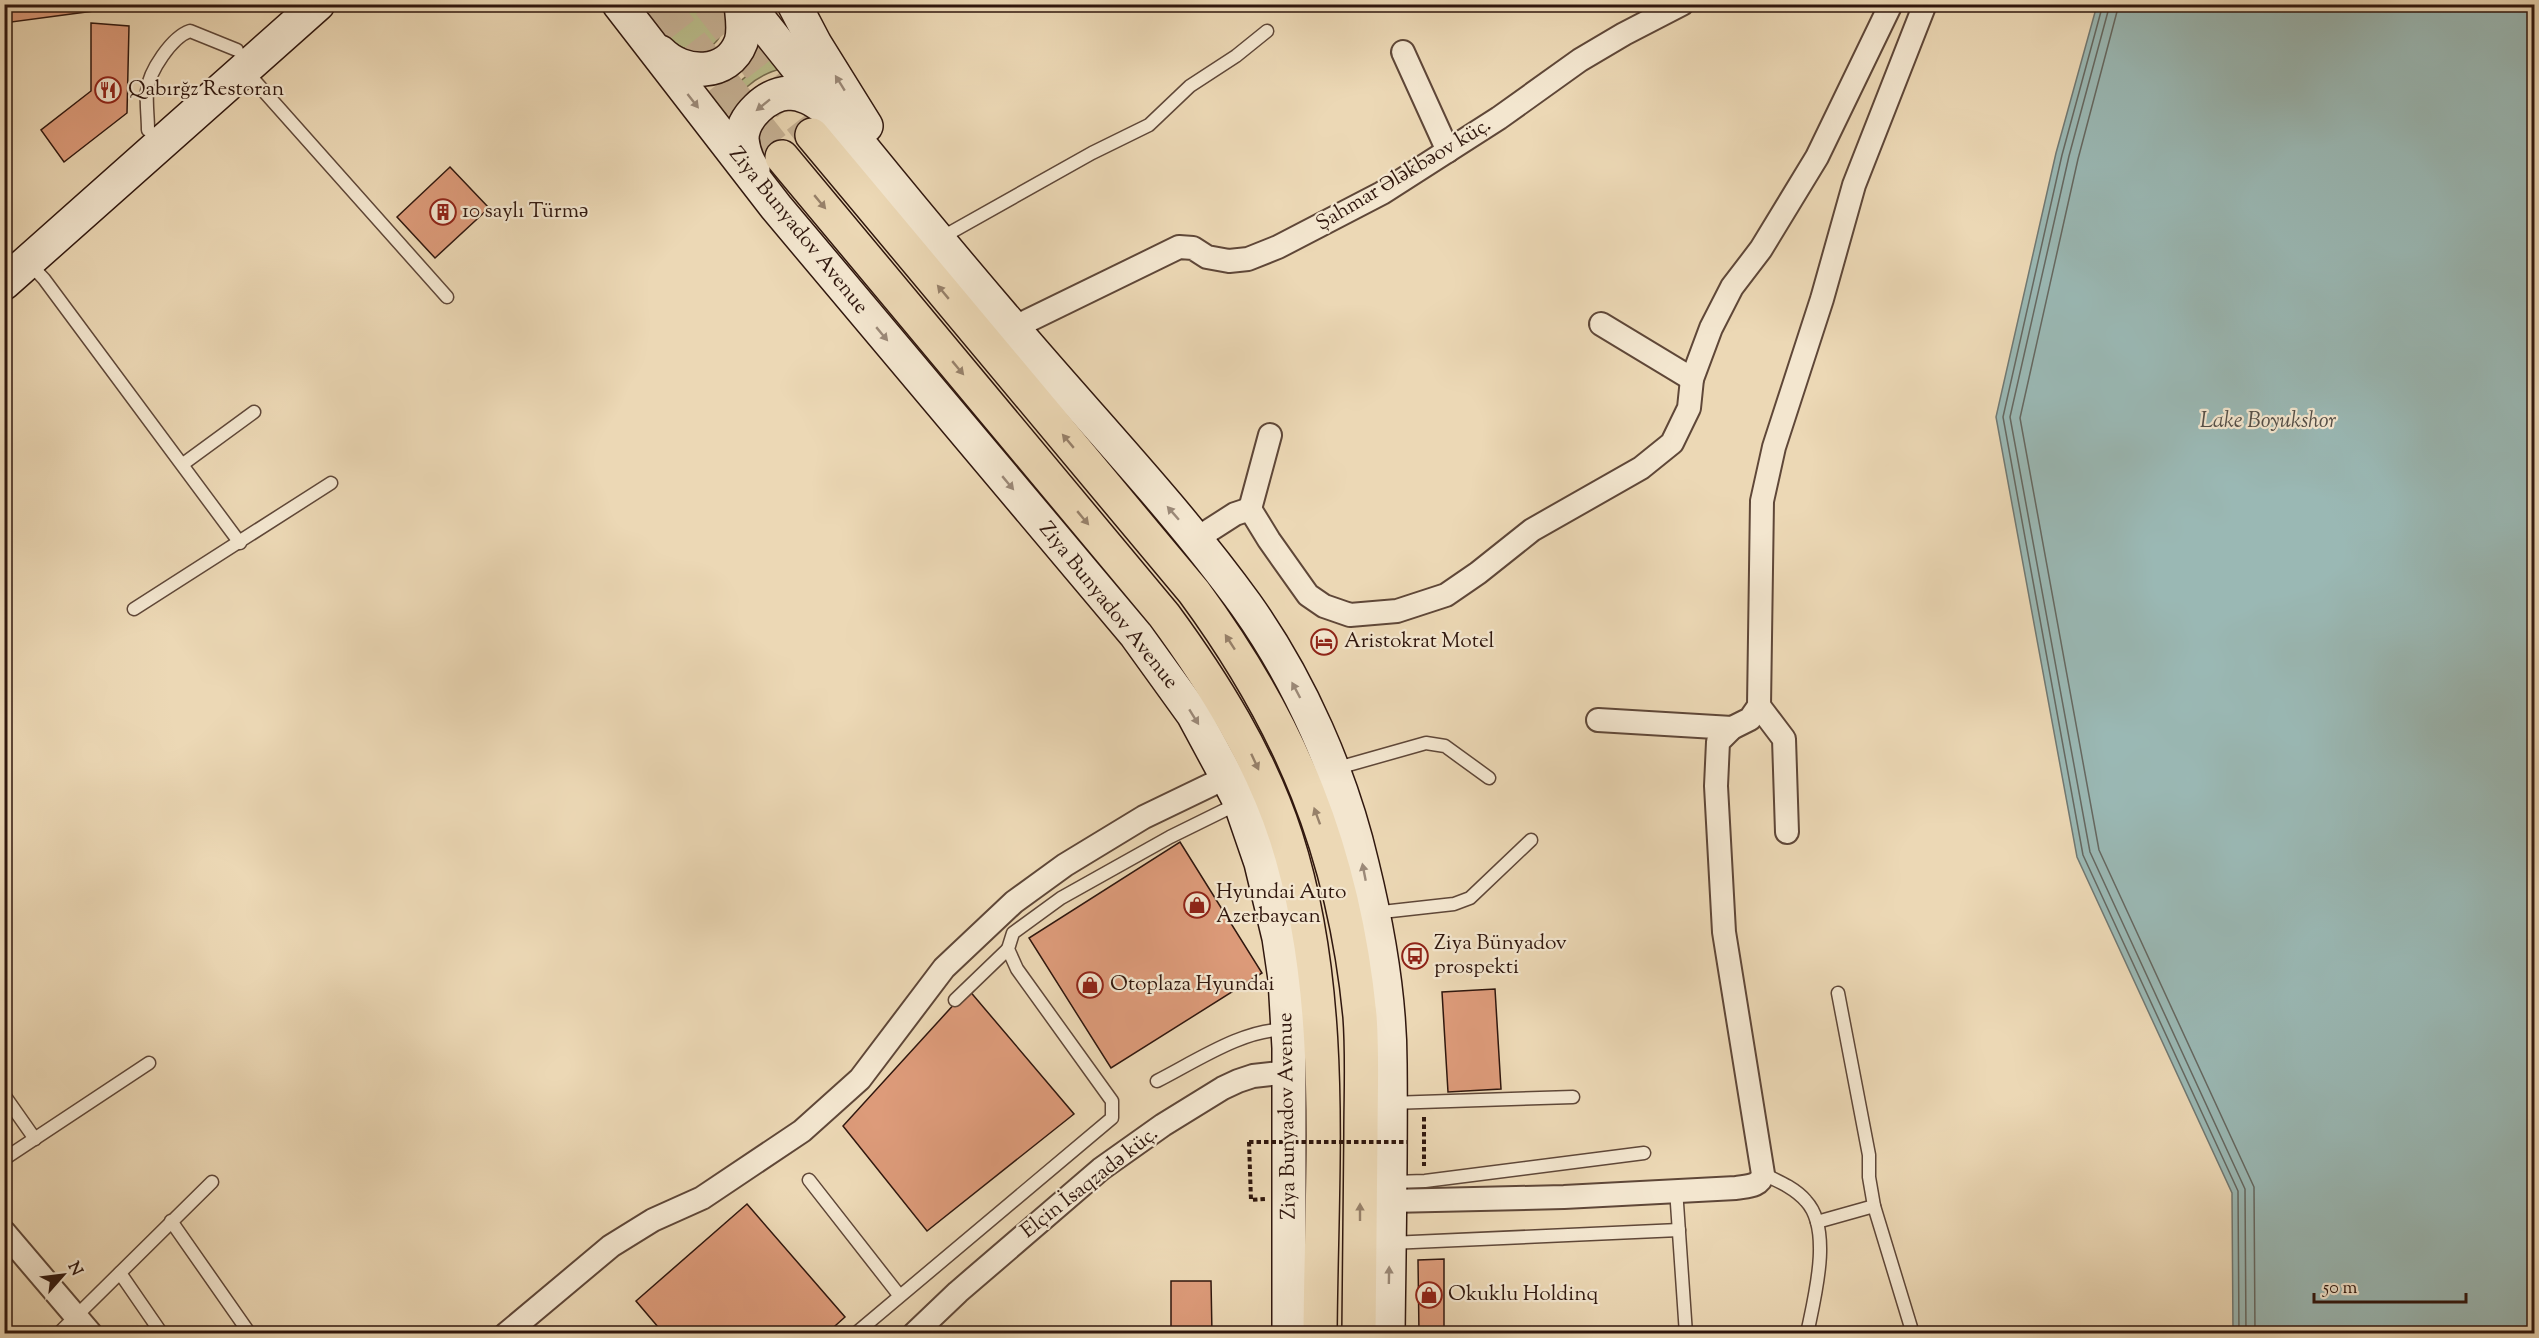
<svg xmlns="http://www.w3.org/2000/svg" width="2539" height="1338" font-family="'Sorts Mill Goudy',serif">
<style>
.green{fill:#babe8c;stroke:#756a4d;stroke-width:1.5}
.water{fill:#9ab8b4;stroke:#707872;stroke-width:1.5}
.lines{fill:none;stroke-linecap:round;stroke-linejoin:round}
.shore{stroke:#656861;stroke-width:1.5}
.building{fill:#dd9b7a;stroke:#30170e;stroke-width:1.5}
.primary-tunnel{stroke:#c6b194;stroke-width:33;stroke-dasharray:33 16;stroke-linecap:butt}
.service-casing{stroke:#5f4738;stroke-width:15}
.minor-casing{stroke:#5f4738;stroke-width:26}
.secondary-casing{stroke:#30170e;stroke-width:36}
.primary-casing{stroke:#30170e;stroke-width:36}
.path{stroke:#30170e;stroke-width:4;stroke-dasharray:4.5 3;stroke-linecap:butt}
.service{stroke:#f3e6cf;stroke-width:12}
.minor{stroke:#f3e6cf;stroke-width:22}
.secondary{stroke:#f3e6cf;stroke-width:33}
.primary{stroke:#ecd8b5;stroke-width:33}
.path-bridge{stroke:#30170e;stroke-width:4;stroke-dasharray:4.5 3;stroke-linecap:butt}
.oneway{fill:#9b8978}
.oneway2{fill:#97816a}
.labels{text-anchor:middle;dominant-baseline:central;stroke-width:4.5;stroke-linejoin:round;paint-order:stroke}
.poi-label{font-size:21px;fill:#30170e;stroke:#f3e6cf;text-anchor:start}
.street-label{font-size:21px;fill:#30170e;stroke:#f3e6cf}
.water-label{font-size:22px;font-style:italic;fill:#554f48;stroke:#f3e6cf}
</style>
<rect width="100%" height="100%" fill="#ecd8b5"/>
<filter id="stains"><feTurbulence type="fractalNoise" baseFrequency=".00333" numOctaves="4"/><feColorMatrix values="0 0 0 0 .2 0 0 0 0 .09 0 0 0 0 .02 0 0 0 .5 -.17"/></filter>
<radialGradient id="worn" r=".72"><stop offset=".6" stop-color="#630" stop-opacity="0"/><stop offset="1" stop-color="#630" stop-opacity=".3"/></radialGradient>
<g class="green">
<path d="M 645,5 L 720,5 C 730,29 717,56 687,49 C 668,45 655,19 645,5 Z"/>
<path d="M 767,48 L 784,68 C 753,75 735,95 721,122 L 702,100 C 730,92 755,75 767,48 Z"/>
</g>
<polygon class="water" points="2097,5 2534,5 2534,1333 2233,1333 2232,1193 2077,857 1996,417 2056,153"/>
<g class="lines">
<g class="shore">
<polyline points="2103,4 2062,155 2003,417 2083,855 2238,1191 2239,1334"/>
<polyline points="2110,4 2069,156 2010,417 2090,852 2245,1189 2246,1334"/>
<polyline points="2119,4 2078,159 2020,418 2099,850 2254,1187 2255,1334"/>
</g>
</g>
<g class="building">
<polygon points="4,4 115,4 116,8 4,23"/>
<polygon points="91,23 129,26 127,113 64,162 41,130 91,91"/>
<polygon points="450,167 489,208 435,258 397,217"/>
<polygon points="1180,842 1262,973 1111,1068 1029,938"/>
<polygon points="968,989 1074,1114 927,1231 843,1126"/>
<polygon points="1495,989 1501,1089 1448,1092 1442,992"/>
<polygon points="747,1204 845,1317 826,1334 664,1334 636,1301"/>
<polygon points="1444,1259 1444,1334 1419,1334 1418,1260"/>
<polygon points="1171,1281 1211,1281 1212,1334 1171,1334"/>
</g>
<g class="lines">
<g class="primary-tunnel">
<polyline points="661,4 782,157"/>
<polyline points="709,4 812,135"/>
</g>
<g class="service-casing">
<g id="service">
<polyline points="245,70 447,297"/>
<path d="M 148,130 C 148,117 146,104 147,91 C 149,71 172,37 190,31 L 237,50"/>
<polyline points="939,239 1092,153 1149,125 1190,86 1236,56 1267,31"/>
<polyline points="30,264 44,279 240,543"/>
<polyline points="183,464 254,412"/>
<polyline points="134,609 331,483"/>
<polyline points="1334,769 1426,743 1445,746 1489,778"/>
<polyline points="1373,913 1454,904 1470,898 1531,840"/>
<polyline points="1838,993 1869,1155 1869,1177 1874,1206"/>
<polyline points="955,1000 1008,949"/>
<path d="M 1157,1081 C 1193,1063 1246,1027 1287,1030"/>
<polyline points="4,1095 35,1139"/>
<polyline points="1390,1103 1573,1097"/>
<polyline points="4,1159 149,1063"/>
<path d="M 1763,1174 C 1778,1181 1795,1188 1806,1201 C 1833,1230 1814,1299 1807,1334"/>
<polyline points="809,1180 899,1295"/>
<polyline points="1392,1182 1425,1181 1644,1153"/>
<polyline points="1676,1189 1686,1334"/>
<polyline points="171,1221 250,1334"/>
<polyline points="1817,1222 1874,1206 1913,1334"/>
<polyline points="1390,1243 1679,1230"/>
<polyline points="120,1273 162,1334"/>
<polyline points="58,1334 212,1182"/>
<polyline points="855,1334 1112,1118 1112,1101 1017,969 1008,949 1013,933 1061,898 1170,837 1239,803"/>
</g>
</g>
<g class="minor-casing">
<g id="minor">
<polyline points="1403,52 1448,151"/>
<polyline points="1601,324 1692,379"/>
<polyline points="1013,328 1179,247 1193,248 1207,257 1229,261 1248,259 1278,247 1382,193 1499,118 1580,60 1624,34 1682,4"/>
<polyline points="1250,509 1270,435"/>
<polyline points="1196,539 1235,514 1250,509 1269,540 1308,595 1324,606 1350,615 1397,611 1446,595 1478,573 1532,530 1641,468 1672,443 1689,408 1692,379 1711,328 1732,287 1761,249 1817,157 1891,4"/>
<polyline points="1759,706 1784,739 1787,832"/>
<polyline points="1598,720 1732,728"/>
<path d="M 1390,1201 L 1564,1197 L 1736,1188 C 1747,1186 1760,1187 1763,1174 L 1724,932 L 1716,786 L 1718,742 L 1732,728 L 1750,719 L 1759,706 L 1762,501 L 1774,447 L 1822,299 L 1854,185 L 1925,4"/>
<polyline points="4,1232 91,1334"/>
<polyline points="506,1334 611,1246 653,1220 702,1198 802,1131 860,1079 944,968 1014,902 1065,865 1144,817 1227,777"/>
<polyline points="914,1334 958,1292 1101,1169 1163,1125 1223,1088 1238,1081 1253,1076 1289,1072"/>
</g>
</g>
<g class="secondary-casing">
<g id="secondary">
<polyline points="619,4 776,207 1136,635 1193,714 1227,777 1240,802 1261,863 1279,938 1285,979 1289,1048 1289,1334"/>
<path d="M 747,4 C 834,114 921,221 1012,327 C 1090,419 1175,507 1246,605 C 1300,681 1341,774 1362,864 C 1377,925 1390,1000 1390,1063 C 1391,1153 1389,1243 1388,1334"/>
<polyline points="794,4 815,44 866,126"/>
<path d="M 660,52 C 683,76 728,77 741,42 C 745,30 742,16 741,4"/>
<path d="M 753,170 C 747,161 743,150 742,139 C 742,117 767,94 789,93 C 804,93 815,101 827,109"/>
<polyline points="4,283 318,4"/>
</g>
</g>
<g class="primary-casing">
<g id="primary">
<path d="M 812,135 L 1194,592 C 1291,724 1344,852 1360,1016 C 1363,1055 1361,1095 1361,1134 C 1360,1201 1360,1267 1359,1334"/>
<path d="M 782,157 L 1164,615 C 1214,683 1260,757 1286,837 C 1337,997 1321,1169 1320,1334"/>
</g>
</g>
<g class="path">
<polyline points="1424,1117 1424,1166"/>
<polyline points="1249,1142 1251,1200 1265,1199"/>
</g>
<use href="#service" class="service"/>
<use href="#minor" class="minor"/>
<use href="#secondary" class="secondary"/>
<use href="#primary" class="primary"/>
<polyline class="path-bridge" points="1249,1142 1407,1142"/>
</g>
<defs><path id="oneway-solid" d="M-6-.8H1V-3.2L6.5 0L1 3.2V.8H-6Z" transform="scale(1.5)"/></defs>
<g class="oneway">
<use href="#oneway-solid" transform="translate(840 83) rotate(-122)"/>
<use href="#oneway-solid" transform="translate(693 101) rotate(52)"/>
<use href="#oneway-solid" transform="translate(763 105) rotate(141)"/>
<use href="#oneway-solid" transform="translate(882 334) rotate(50)"/>
<use href="#oneway-solid" transform="translate(1008 483) rotate(50)"/>
<use href="#oneway-solid" transform="translate(1173 513) rotate(-131)"/>
<use href="#oneway-solid" transform="translate(1296 690) rotate(-118)"/>
<use href="#oneway-solid" transform="translate(1194 717) rotate(58)"/>
<use href="#oneway-solid" transform="translate(1364 872) rotate(-101)"/>
<use href="#oneway-solid" transform="translate(1389 1275) rotate(-89)"/>
</g>
<g class="oneway2">
<use href="#oneway-solid" transform="translate(820 202) rotate(50)"/>
<use href="#oneway-solid" transform="translate(943 292) rotate(-130)"/>
<use href="#oneway-solid" transform="translate(958 368) rotate(50)"/>
<use href="#oneway-solid" transform="translate(1068 441) rotate(-130)"/>
<use href="#oneway-solid" transform="translate(1083 518) rotate(50)"/>
<use href="#oneway-solid" transform="translate(1230 642) rotate(-123)"/>
<use href="#oneway-solid" transform="translate(1255 762) rotate(65)"/>
<use href="#oneway-solid" transform="translate(1317 816) rotate(-110)"/>
<use href="#oneway-solid" transform="translate(1360 1212) rotate(-90)"/>
</g>
<defs>
<g id="restaurant-ring" transform="scale(1.35)"><circle r="9.5" fill="#f3e6cf" stroke="#8f2418" stroke-width="1.5"/><path d="M-5-6h1v4h1v-4h1v4h1v-4h1v5L-1.5 .5V6h-2V.5L-5-1ZM5-6V6H3V1.5H1.5Q1.5-4 5-6Z" fill="#8f2418"/></g>
<g id="building-ring" transform="scale(1.35)"><circle r="9.5" fill="#f3e6cf" stroke="#8f2418" stroke-width="1.5"/><path d="M-4-6H4V6H1V3H-1V6H-4ZM-2.5-4.3h1.7v1.8h-1.7ZM.8-4.3h1.7v1.8H.8ZM-2.5-1h1.7V.8h-1.7ZM.8-1h1.7V.8H.8Z" fill="#8f2418"/></g>
<g id="hotel-ring" transform="scale(1.35)"><circle r="9.5" fill="#f3e6cf" stroke="#8f2418" stroke-width="1.5"/><path d="M-6-4.5h1.5V1H6V5H4.5V3h-9V5H-6ZM-4 0a1.8 1.8 0 1 1 3.6 0ZM.5 0V-2.5h3Q6-2.5 6 0Z" fill="#8f2418"/></g>
<g id="shop-ring" transform="scale(1.35)"><circle r="9.5" fill="#f3e6cf" stroke="#8f2418" stroke-width="1.5"/><path d="M-5-2.5h2.3a2.7 3.5 0 0 1 5.4 0H5L5.5 6h-11ZM-1.5-2.5h3a1.5 2.3 0 0 0-3 0Z" fill="#8f2418"/></g>
<g id="bus-ring" transform="scale(1.35)"><circle r="9.5" fill="#f3e6cf" stroke="#8f2418" stroke-width="1.5"/><path d="M-5-6H5V4H4V6H2V4H-2V6H-4V4H-5ZM-3.5-4V0h7V-4ZM-3.5 1.2v1.5H-2V1.2ZM2 1.2v1.5H3.5V1.2Z" fill="#8f2418"/></g>
</defs>
<g fill-rule="evenodd">
<use href="#restaurant-ring" x="108" y="90"/>
<use href="#building-ring" x="443" y="212"/>
<use href="#hotel-ring" x="1324" y="642"/>
<use href="#shop-ring" x="1197" y="905"/>
<use href="#bus-ring" x="1415" y="956"/>
<use href="#shop-ring" x="1090" y="985"/>
<use href="#shop-ring" x="1429" y="1295"/>
</g>
<g class="labels">
<g class="poi-label">
<text x="128" y="90">Qabırğz Restoran</text>
<text x="462" y="212">10 saylı Türmə</text>
<text x="1344" y="642">Aristokrat Motel</text>
<text x="1216" y="893">Hyundai Auto<tspan x="1216" dy="24">Azerbaycan</tspan></text>
<text x="1434" y="944">Ziya Bünyadov<tspan x="1434" dy="24">prospekti</tspan></text>
<text x="1110" y="985">Otoplaza Hyundai</text>
<text x="1448" y="1295">Okuklu Holdinq</text>
</g>
<g class="street-label">
<text transform="translate(1404 175) rotate(-31)">Şahmar Ələkbəov küç.</text>
<text transform="translate(798 231) rotate(51)">Ziya Bunyadov Avenue</text>
<text transform="translate(1108 606) rotate(51)">Ziya Bunyadov Avenue</text>
<text transform="translate(1288 1116) rotate(-91)">Ziya Bunyadov Avenue</text>
<text transform="translate(1090 1183) rotate(-38)">Elçin İsaqzadə küç.</text>
</g>
<g class="water-label">
<text x="2268" y="422">Lake Boyukshor</text>
</g>
</g>
<rect width="2539" height="1338" fill="none" stroke="#ecd8b5" stroke-width="24"/>
<rect x="6" y="6" width="2527" height="1326" fill="none" stroke="#30170e" stroke-width="3"/>
<rect x="12" y="12" width="2515" height="1314" fill="none" stroke="#30170e" stroke-width="1.5"/>
<g transform="translate(63 1275) rotate(62)" stroke="#f3e6cf" stroke-width="4.5" paint-order="stroke">
<path d="M0-4.5L10 22L0 15L-10 22Z" fill="#30170e"/>
<text y="-9" font-size="16" font-weight="bold" text-anchor="middle" fill="#30170e">N</text>
</g>
<path d="M2314 1293v9h152v-9" fill="none" stroke="#30170e" stroke-width="3"/>
<text x="2323" y="1293" font-size="18" fill="#30170e" stroke="#f3e6cf" stroke-width="4.5" paint-order="stroke">50 m</text>
<rect width="100%" height="100%" filter="url(#stains)"/>
<rect width="100%" height="100%" fill="url(#worn)"/>
</svg>
